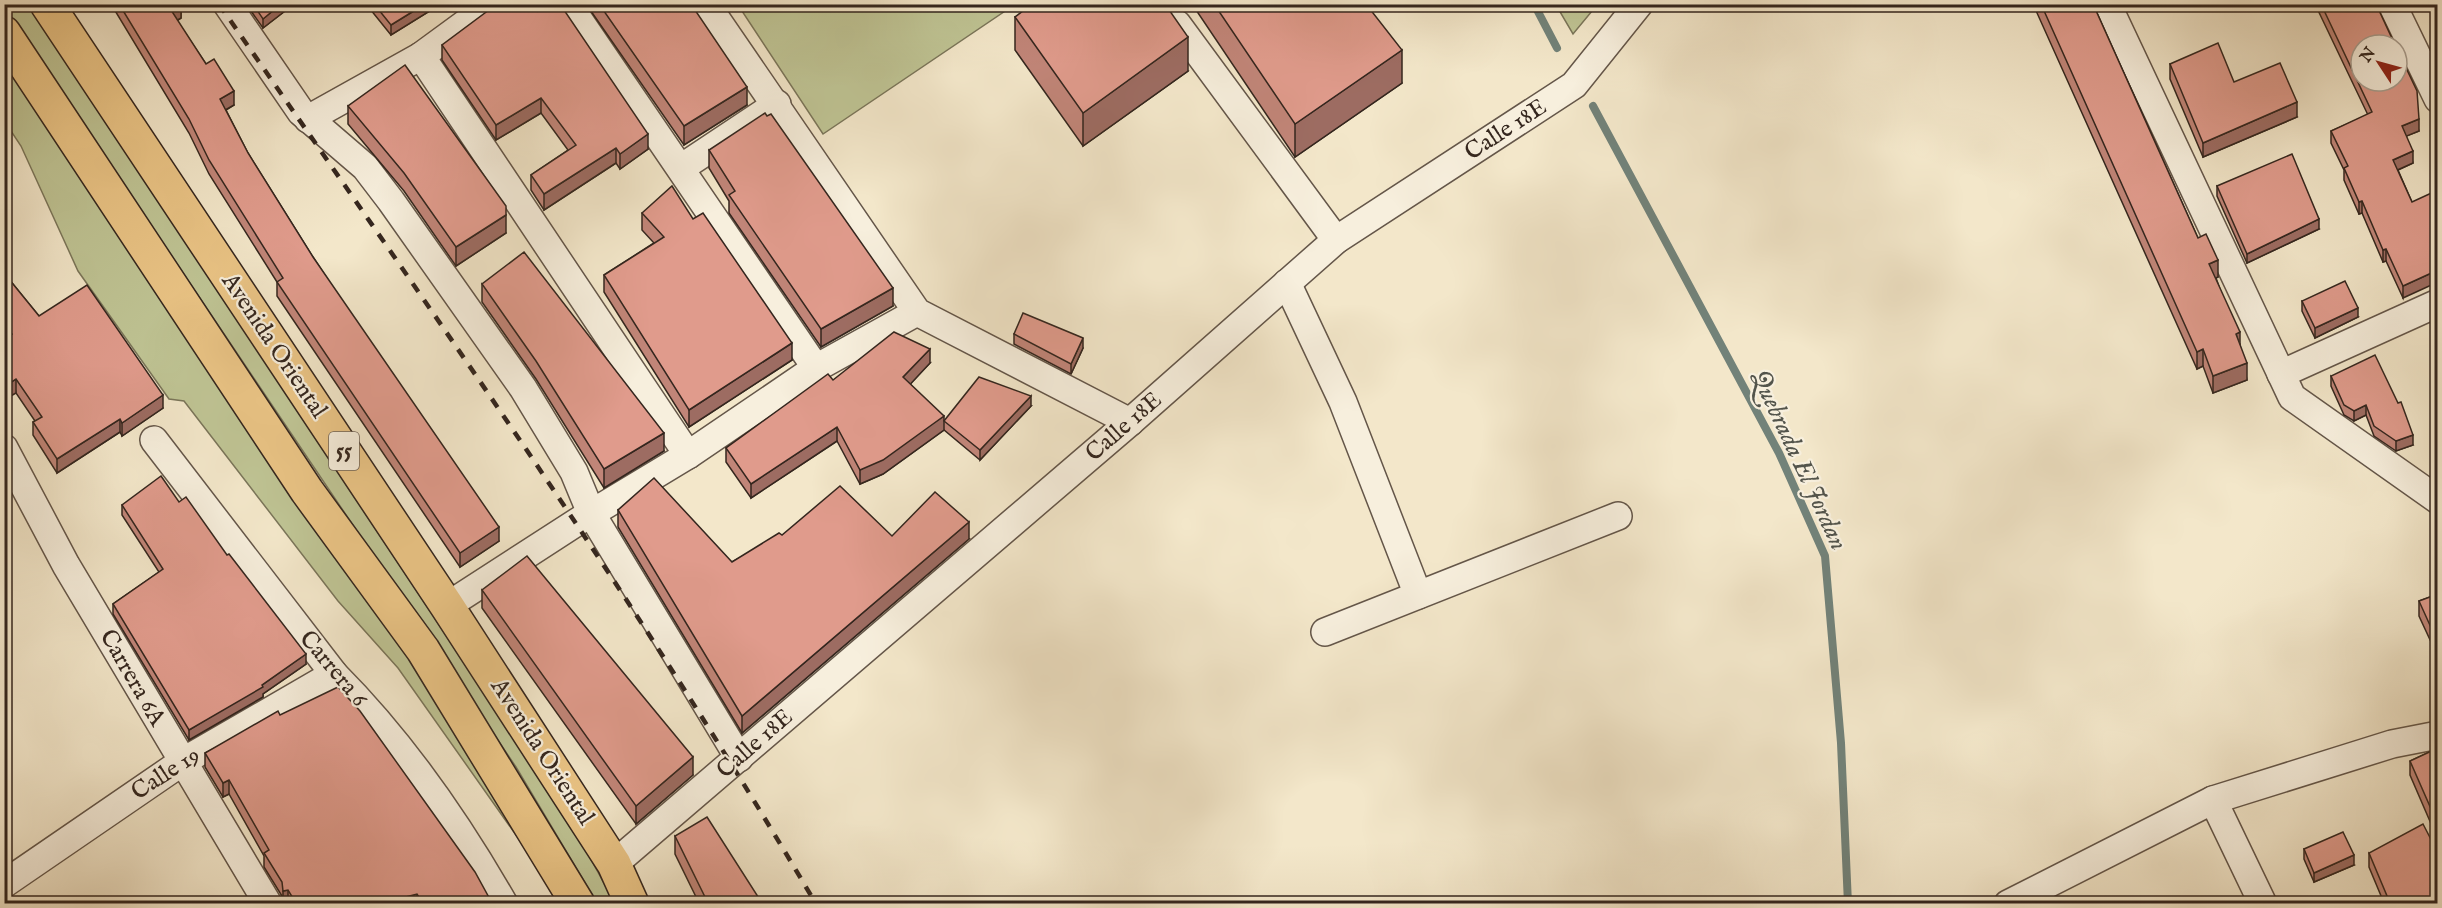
<svg xmlns="http://www.w3.org/2000/svg" width="2442" height="908" font-family="'IM FELL English',serif">
<style>
.green{fill:#bfc494;stroke:#7a7559;stroke-width:1.5}
.lines{fill:none;stroke-linecap:round;stroke-linejoin:round}
.stream{stroke:#728279;stroke-width:8}
.minor-casing{stroke:#645649;stroke-width:30}
.major-casing{stroke:#34261e;stroke-width:36}
.minor{stroke:#f7efdd;stroke-width:27}
.major{stroke:#eac485;stroke-width:33}
.rail{stroke:#34261e;stroke-width:4.5;stroke-dasharray:10 10;stroke-linecap:butt}
.wall{fill:#c18578;stroke:#34261e;stroke-width:1.5}
.shaded-wall{fill:#9d6c62;stroke:#34261e;stroke-width:1.5}
.building{fill:#e09b8c;stroke:#34261e;stroke-width:1.5}
.labels{text-anchor:middle;dominant-baseline:central;stroke-width:4.5;stroke-linejoin:round;paint-order:stroke}
.shield{fill:#f7efdd;stroke:#6e6257;stroke-width:1.5}
.shield-label{font-size:22px;font-weight:bold;fill:#34261e}
.street-label{font-size:24px;fill:#34261e;stroke:#f7efdd}
.water-label{font-size:26px;font-style:italic;fill:#53544b;stroke:#f7efdd}
</style>
<rect width="100%" height="100%" fill="#f3e7ca"/>
<filter id="stains"><feTurbulence type="fractalNoise" baseFrequency=".00333" numOctaves="4"/><feColorMatrix values="0 0 0 0 .2 0 0 0 0 .09 0 0 0 0 .02 0 0 0 .5 -.17"/></filter>
<radialGradient id="worn" r=".72"><stop offset=".6" stop-color="#630" stop-opacity="0"/><stop offset="1" stop-color="#630" stop-opacity=".3"/></radialGradient>
<g class="green">
<polygon points="5,5 29,5 574,829 615,903 597,903 516,767 5,9"/>
<polygon points="738,5 1014,5 823,134"/>
<polygon points="1556,5 1597,5 1573,34"/>
<polygon points="4,55 424,673 535,862 398,668 338,601 184,401 169,399 78,271 21,146 5,122"/>
</g>
<g class="lines">
<g class="stream">
<polyline points="1534,4 1557,48"/>
<polyline points="1593,106 1779,453 1825,556 1841,743 1848,904"/>
</g>
<g class="minor-casing">
<g id="minor">
<polyline points="227,4 301,112 365,167 391,201 523,388 574,472 591,513 739,758"/>
<polyline points="568,4 816,368"/>
<polyline points="706,4 917,312 1130,422"/>
<polyline points="2107,4 2292,397 2438,500"/>
<polyline points="2392,4 2438,99"/>
<polyline points="1177,24 1336,240"/>
<polyline points="421,56 688,455"/>
<polyline points="308,119 421,56 492,4"/>
<polyline points="681,168 777,104"/>
<polyline points="1287,283 1343,402 1418,595"/>
<polyline points="2281,374 2438,303"/>
<path d="M 154,440 L 334,674 C 401,741 457,822 504,904"/>
<polyline points="4,448 66,565 268,904"/>
<polyline points="447,606 577,522 688,455 816,368 917,312"/>
<polyline points="1325,632 1618,516"/>
<polyline points="2213,800 2263,904"/>
<polyline points="614,864 1130,422 1336,240 1574,85 1639,4"/>
<polyline points="4,884 182,762 334,674"/>
<polyline points="2008,904 2213,800 2392,744 2438,735"/>
</g>
</g>
<g class="major-casing">
<g id="major">
<polyline points="47,4 447,606 614,864 632,904"/>
<polyline points="4,33 307,491 423,650 578,904"/>
</g>
</g>
<use href="#minor" class="minor"/>
<use href="#major" class="major"/>
<path class="rail" d="M 219,4 C 424,301 633,593 816,904"/>
</g>
<g class="wall">
<polygon points="111,4 181,4 181,18 177,21 206,64 234,105 226,110 248,153 313,257 499,541 460,567 277,296 277,282 209,174 189,133"/>
<polygon points="246,4 294,4 263,28"/>
<polygon points="366,4 441,4 391,35"/>
<polygon points="586,4 691,4 747,105 684,145"/>
<polygon points="1192,4 1366,4 1402,83 1295,157"/>
<polygon points="2033,4 2093,4 2198,238 2218,277 2216,278 2240,345 2247,380 2213,393 2203,366 2197,369"/>
<polygon points="2315,4 2376,4 2419,131 2406,136 2413,163 2398,170 2412,202 2403,298 2386,261 2383,262 2362,213 2359,214 2344,180 2344,170 2331,143 2331,131 2368,115"/>
<polygon points="538,11 648,149 620,169 616,163 544,210 531,190 531,175 568,150 541,113 496,140 442,60 442,45"/>
<polygon points="1015,17 1188,71 1083,146 1015,50"/>
<polygon points="2170,64 2234,82 2297,117 2203,157 2170,79"/>
<polygon points="348,106 506,233 456,266 404,191 348,124"/>
<polygon points="709,150 893,306 821,347 729,213 729,201 709,168"/>
<polygon points="2217,186 2319,229 2247,263 2217,196"/>
<polygon points="642,213 693,219 792,360 689,427 604,292 604,275 654,243 642,230"/>
<polygon points="4,273 39,316 163,408 122,436 120,432 57,473 33,435 33,422 35,421 16,393 4,339"/>
<polygon points="482,284 664,451 604,488 536,379 482,302"/>
<polygon points="2302,301 2358,317 2315,338 2302,311"/>
<polygon points="1014,334 1083,348 1071,374 1014,344"/>
<polygon points="930,363 910,384 944,421 1031,406 980,460 944,430 883,474 860,484 837,441 751,498 726,462 726,448 833,380"/>
<polygon points="2331,376 2413,445 2396,451 2374,436 2366,415 2354,421 2344,415 2331,386"/>
<polygon points="179,502 306,664 263,694 263,697 189,740 113,614 113,604 159,572 122,515 122,505"/>
<polygon points="618,510 732,562 782,535 892,536 969,539 742,733 618,527"/>
<polygon points="482,590 693,775 636,824 482,608"/>
<polygon points="2438,594 2438,657 2419,616 2419,601"/>
<polygon points="280,715 492,903 283,903 282,896 264,867 264,856 229,794 223,797 205,767 205,753"/>
<polygon points="2438,748 2432,826 2410,775 2410,761"/>
<polygon points="675,836 762,903 699,903 675,854"/>
<polygon points="2304,849 2354,865 2314,882 2304,859"/>
<polygon points="2369,853 2438,903 2384,903 2369,867"/>
</g>
<g class="shaded-wall">
<polygon points="181,4 181,18 171,24 171,10"/>
<polygon points="281,4 294,4 263,28 263,19"/>
<polygon points="425,4 441,4 391,35 391,25"/>
<polygon points="1188,37 1188,71 1083,146 1083,113"/>
<polygon points="1402,50 1402,83 1295,157 1295,124"/>
<polygon points="747,87 747,105 684,145 684,126"/>
<polygon points="234,91 234,105 220,113 220,99"/>
<polygon points="541,98 541,113 496,140 496,125"/>
<polygon points="2297,102 2297,117 2203,157 2203,143"/>
<polygon points="2419,119 2419,131 2402,138 2402,126"/>
<polygon points="648,134 648,149 620,169 620,154"/>
<polygon points="616,148 616,163 544,210 544,194"/>
<polygon points="2413,151 2413,163 2393,172 2393,160"/>
<polygon points="2362,201 2362,213 2359,214 2359,202"/>
<polygon points="506,215 506,233 456,266 456,247"/>
<polygon points="2319,219 2319,229 2247,263 2247,254"/>
<polygon points="2386,249 2386,261 2383,262 2383,250"/>
<polygon points="2218,260 2218,277 2209,281 2209,264"/>
<polygon points="2438,270 2438,282 2403,298 2403,286"/>
<polygon points="893,288 893,306 821,347 821,329"/>
<polygon points="2358,308 2358,317 2315,338 2315,328"/>
<polygon points="2240,332 2240,349 2236,334"/>
<polygon points="1083,338 1083,348 1071,374 1071,364"/>
<polygon points="792,343 792,360 689,427 689,410"/>
<polygon points="930,349 930,363 903,392 903,377"/>
<polygon points="2203,349 2203,366 2197,369 2197,352"/>
<polygon points="2247,363 2247,380 2213,393 2213,376"/>
<polygon points="16,379 16,393 4,400 4,387"/>
<polygon points="163,395 163,408 122,436 122,423"/>
<polygon points="1031,396 1031,406 980,460 980,450"/>
<polygon points="2366,405 2366,415 2354,421 2354,411"/>
<polygon points="944,416 944,430 883,474 860,484 860,470"/>
<polygon points="120,419 120,432 57,473 57,459"/>
<polygon points="837,427 837,441 751,498 751,484"/>
<polygon points="664,433 664,451 604,488 604,469"/>
<polygon points="2413,435 2413,445 2396,451 2396,441"/>
<polygon points="969,522 969,539 742,733 742,716"/>
<polygon points="499,527 499,541 460,567 460,553"/>
<polygon points="306,654 306,664 263,694 263,697 189,740 189,730 262,685"/>
<polygon points="693,757 693,775 636,824 636,806"/>
<polygon points="229,780 229,794 223,797 223,783"/>
<polygon points="2438,809 2438,823 2432,826 2432,811"/>
<polygon points="2354,855 2354,865 2314,882 2314,873"/>
<polygon points="288,890 288,903 283,903 283,891"/>
<polygon points="417,894 417,903 382,903"/>
</g>
<g class="building">
<polygon points="119,4 181,4 171,10 206,64 214,59 234,91 220,99 248,153 313,257 499,527 460,553 277,282 283,278 209,160 189,119"/>
<polygon points="253,4 281,4 263,19"/>
<polygon points="374,4 425,4 391,25"/>
<polygon points="497,4 535,4 538,11 546,4 560,4 648,134 620,154 616,148 544,194 531,175 576,145 541,98 496,125 442,45"/>
<polygon points="599,4 691,4 747,87 684,126"/>
<polygon points="1032,4 1165,4 1188,37 1083,113 1015,17"/>
<polygon points="1214,4 1366,4 1402,50 1295,124"/>
<polygon points="2041,4 2093,4 2198,238 2206,234 2218,260 2209,264 2240,332 2236,334 2247,363 2213,376 2203,349 2197,352"/>
<polygon points="2321,4 2376,4 2395,45 2361,45 2361,81 2397,81 2397,49 2417,91 2419,119 2402,126 2413,151 2393,160 2412,202 2438,190 2438,270 2403,286 2386,249 2383,250 2362,201 2359,202 2344,168 2348,166 2331,131 2372,112"/>
<polygon points="2218,43 2234,82 2280,63 2297,102 2203,143 2170,64"/>
<polygon points="405,65 506,206 506,215 456,247 404,173 348,106"/>
<polygon points="765,113 767,116 771,114 893,288 821,329 729,195 735,191 709,150"/>
<polygon points="2292,154 2319,219 2247,254 2217,186"/>
<polygon points="672,186 693,219 703,213 792,343 689,410 604,275 664,237 642,213"/>
<polygon points="524,252 664,433 604,469 536,361 482,284"/>
<polygon points="4,273 39,316 87,285 163,395 122,423 120,419 57,459 33,422 42,417 16,379 4,387 4,339 12,334 4,325"/>
<polygon points="2345,281 2358,308 2315,328 2302,301"/>
<polygon points="1023,313 1083,338 1071,364 1014,334"/>
<polygon points="894,332 930,349 903,377 944,416 883,460 860,470 837,427 751,484 726,448 828,374 833,380"/>
<polygon points="2375,355 2398,403 2401,402 2413,435 2396,441 2374,426 2366,405 2354,411 2344,405 2331,376"/>
<polygon points="979,377 1031,396 980,450 944,421"/>
<polygon points="161,476 179,502 186,497 227,555 229,554 306,654 262,685 263,687 189,730 113,604 163,569 122,505"/>
<polygon points="654,478 732,562 779,533 782,535 840,486 892,536 935,492 969,522 742,716 618,510"/>
<polygon points="527,556 693,757 636,806 482,590"/>
<polygon points="2438,594 2438,643 2419,601"/>
<polygon points="338,687 360,711 475,872 492,903 423,903 417,894 382,903 296,903 288,890 283,891 282,882 264,853 269,850 229,780 223,783 205,753 278,711 280,715"/>
<polygon points="2438,748 2438,809 2432,811 2410,761"/>
<polygon points="707,817 762,903 708,903 675,836"/>
<polygon points="2423,824 2438,853 2438,903 2390,903 2369,853"/>
<polygon points="2343,832 2354,855 2314,873 2304,849"/>
</g>
<g class="labels">
<rect class="shield" x="329" y="432" width="30" height="38" rx="4.5"/>
<g class="shield-label">
<text x="344" y="451">55</text>
</g>
<g class="street-label">
<text transform="translate(1506 130) rotate(-33)">Calle 18E</text>
<text transform="translate(274 346) rotate(56)">Avenida Oriental</text>
<text transform="translate(1124 427) rotate(-41)">Calle 18E</text>
<text transform="translate(333 669) rotate(50)">Carrera 6</text>
<text transform="translate(132 678) rotate(60)">Carrera 6A</text>
<text transform="translate(755 744) rotate(-41)">Calle 18E</text>
<text transform="translate(542 752) rotate(57)">Avenida Oriental</text>
<text transform="translate(166 774) rotate(-33)">Calle 19</text>
</g>
<g class="water-label">
<text transform="translate(1799 460) rotate(65)">Quebrada El Jordan</text>
</g>
</g>
<rect width="2442" height="908" fill="none" stroke="#f3e7ca" stroke-width="24"/>
<rect x="6" y="6" width="2430" height="896" fill="none" stroke="#34261e" stroke-width="3"/>
<rect x="12" y="12" width="2418" height="884" fill="none" stroke="#34261e" stroke-width="1.5"/>
<g transform="translate(2379 63) rotate(306)"><circle r="28" fill="#f7efdd" stroke="#a99f91" stroke-width="1.5"/>
<path d="M0-4.5L10 22L0 15L-10 22Z" fill="#8f2418"/>
<text y="-9" font-size="16" font-weight="bold" text-anchor="middle" fill="#34261e">N</text>
</g>
<rect width="100%" height="100%" filter="url(#stains)"/>
<rect width="100%" height="100%" fill="url(#worn)"/>
</svg>
